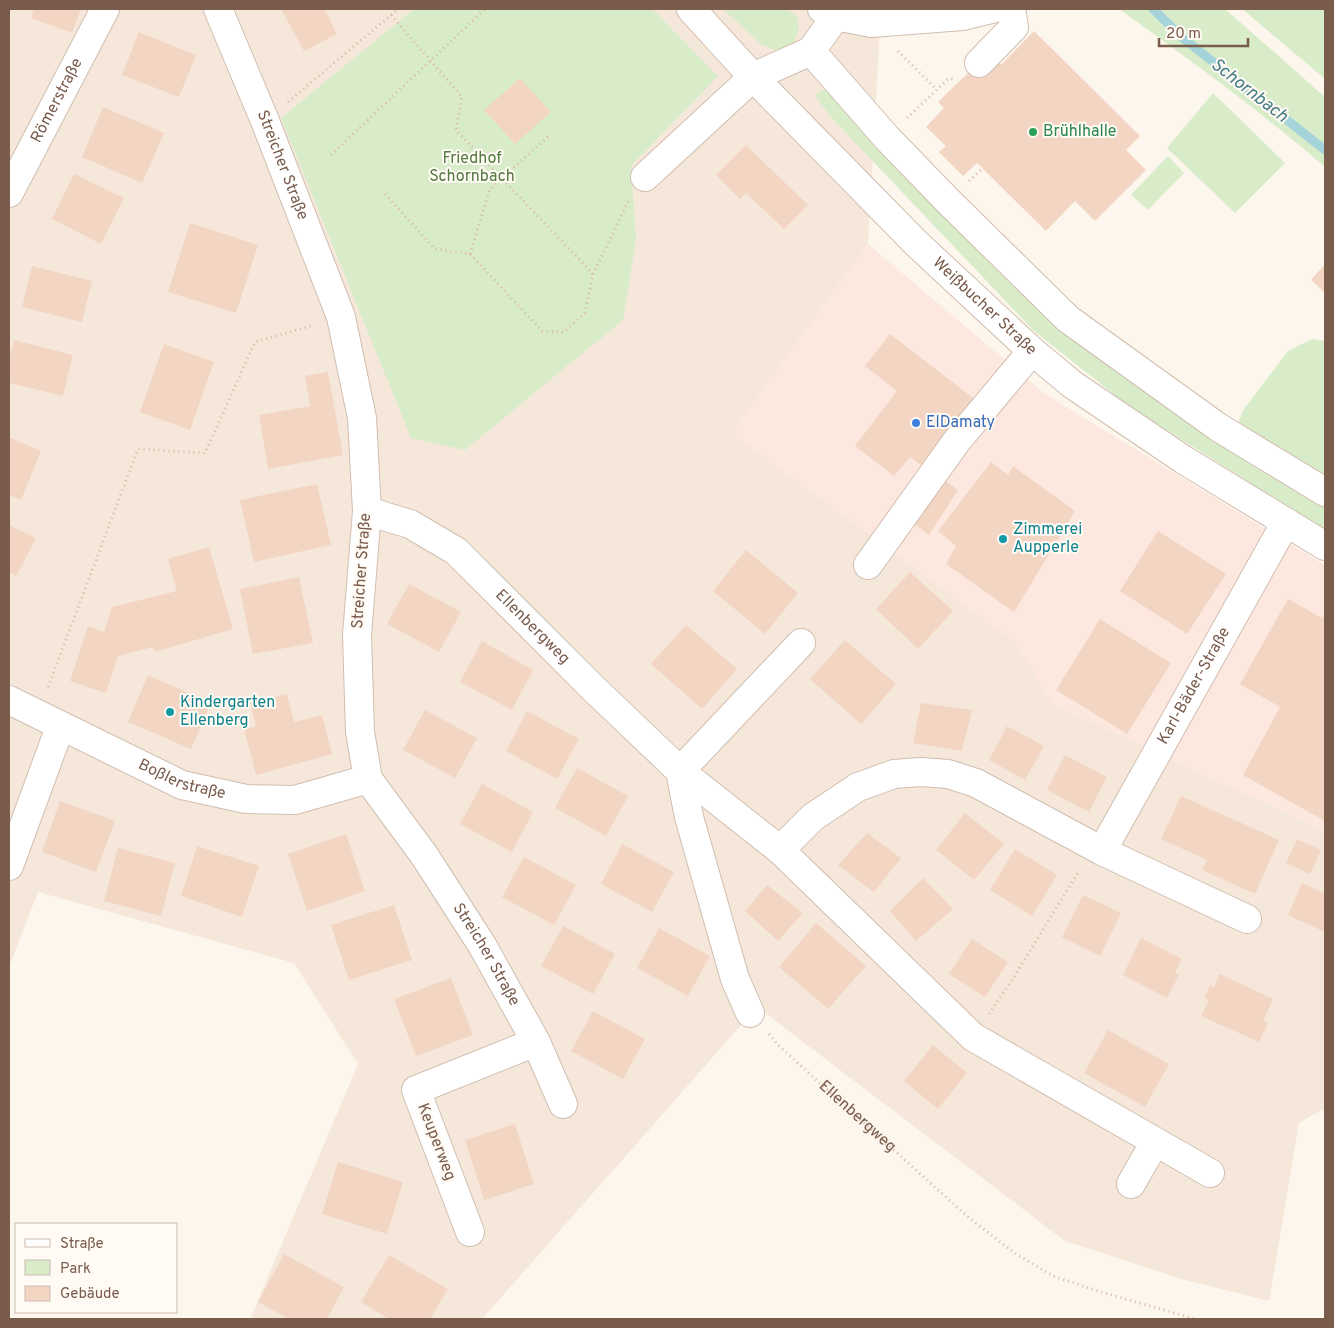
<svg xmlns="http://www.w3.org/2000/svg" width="1334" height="1328" font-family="Overpass,sans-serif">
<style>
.residential{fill:#f5e8da}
.commercial{fill:#fde8e0}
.green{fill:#d8ecc9}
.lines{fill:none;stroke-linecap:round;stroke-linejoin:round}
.stream{stroke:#a5d3da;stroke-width:9}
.building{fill:#f3d5c3}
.minor-casing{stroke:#d1beb0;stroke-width:30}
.path{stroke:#d9b8a5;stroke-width:3;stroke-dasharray:1 4;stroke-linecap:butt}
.minor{stroke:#fff;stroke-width:28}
.leisure-dot{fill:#2e9e5b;stroke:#fffaf3;stroke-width:2}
.shop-dot{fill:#3f7fe0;stroke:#fffaf3;stroke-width:2}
.culture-dot{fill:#0f9aa8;stroke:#fffaf3;stroke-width:2}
.labels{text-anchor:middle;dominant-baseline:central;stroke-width:4;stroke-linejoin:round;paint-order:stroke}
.street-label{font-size:16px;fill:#7a5c4d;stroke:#fffaf3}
.leisure-label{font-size:16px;fill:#27864d;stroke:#fffaf3;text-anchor:start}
.park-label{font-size:16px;fill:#537a41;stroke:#fffaf3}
.shop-label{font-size:16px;fill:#366cbe;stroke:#fffaf3;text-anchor:start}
.culture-label{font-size:16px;fill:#0d838f;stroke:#fffaf3;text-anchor:start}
.water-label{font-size:18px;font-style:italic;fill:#437c86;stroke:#fffaf3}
</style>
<rect width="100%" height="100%" fill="#fdf6ec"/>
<polygon class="residential" points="9,9 881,9 868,244 732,433 1017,643 1052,703 1325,831 1325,1108 1299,1123 1269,1301 1182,1279 1065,1241 757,1007 482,1319 259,1319 251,1317 358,1064 294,963 38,892 9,967"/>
<polygon class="commercial" points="868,244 1045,394 1325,565 1325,831 1052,703 1016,643 732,433"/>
<g class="green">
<polygon points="414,9 652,9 718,76 631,166 636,240 623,320 465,450 411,438 281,118"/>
<polygon points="723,9 787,9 797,16 799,29 793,46 775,50 761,44"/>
<path d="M 1119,9 L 1225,9 L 1325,97 L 1325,167 C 1260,111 1189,59 1119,9 Z"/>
<polygon points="1242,9 1325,9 1325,79"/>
<polygon points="828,86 1060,325 1325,502 1325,530 1130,407 1034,331 829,115 815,95"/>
<polygon points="1213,93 1285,163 1235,213 1167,148"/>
<polygon points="1168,156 1184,173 1148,210 1131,195"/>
<polygon points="1312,339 1325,341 1325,486 1241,428 1239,420 1244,409 1288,351"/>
</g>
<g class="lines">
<polyline class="stream" points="1153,9 1184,39 1325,150"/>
</g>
<g class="building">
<polygon points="34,9 81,9 72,33 31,18"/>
<polygon points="281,9 324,9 337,34 304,51"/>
<polygon points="1034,31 1140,136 1126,150 1146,170 1095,221 1075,201 1046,231 977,163 963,176 939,152 946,146 926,127 944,108 938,102 973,68 995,58 1001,65"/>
<polygon points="139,32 196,55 179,97 122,75"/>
<polygon points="520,78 551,112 515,144 484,110"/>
<polygon points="103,107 164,133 142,183 82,157"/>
<polygon points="746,145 808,205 784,229 746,193 740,199 716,175"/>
<polygon points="74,174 124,198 101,244 52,219"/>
<polygon points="190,223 258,245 236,313 168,292"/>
<polygon points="1325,264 1325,293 1311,280"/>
<polygon points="32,266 92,281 82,322 22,307"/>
<polygon points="890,334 977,401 925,468 910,457 894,476 855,446 897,391 865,366"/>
<polygon points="14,340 73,355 63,396 9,383 9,359"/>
<polygon points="164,344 214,362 190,430 140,412"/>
<polygon points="328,372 343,455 268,469 259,415 310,406 305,376"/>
<polygon points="9,437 41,451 21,500 9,495"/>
<polygon points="991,462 1008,475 1013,466 1075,511 1014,612 946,564 956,546 938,531"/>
<polygon points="941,477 958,490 929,535 909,520"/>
<polygon points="317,484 331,545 254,562 240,500"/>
<polygon points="9,525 36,538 16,576 9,572"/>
<polygon points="1158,531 1226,574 1187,634 1120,591"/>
<polygon points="209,547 233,629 155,652 153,647 118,656 106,693 70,681 88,626 104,632 112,607 177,591 168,559"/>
<polygon points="746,550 798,593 765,634 713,591"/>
<polygon points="910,572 953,611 918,649 876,609"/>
<polygon points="299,577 313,643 253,654 240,589"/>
<polygon points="409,584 461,612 439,652 387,624"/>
<polygon points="1288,599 1322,618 1325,613 1325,821 1243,775 1280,707 1240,684"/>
<polygon points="1100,619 1171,663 1127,734 1056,690"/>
<polygon points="686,625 737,669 702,709 651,664"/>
<polygon points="845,640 896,684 861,724 810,679"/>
<polygon points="482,641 533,670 512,710 460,682"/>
<polygon points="148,675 211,703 191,749 128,722"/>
<polygon points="287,694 294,722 322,715 332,754 256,775 244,729 256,726 250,703"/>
<polygon points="921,703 972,710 962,751 913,743"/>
<polygon points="425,710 477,738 455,778 403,750"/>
<polygon points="527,711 579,739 557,779 506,751"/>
<polygon points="1007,726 1044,746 1025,780 989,760"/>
<polygon points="1065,755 1107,777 1089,812 1047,790"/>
<polygon points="577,768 628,796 606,836 555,808"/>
<polygon points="482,784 533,812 512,852 460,824"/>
<polygon points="1181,796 1279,840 1255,894 1202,870 1207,860 1161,839"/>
<polygon points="60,801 115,821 96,872 42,852"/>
<polygon points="965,813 1004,844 974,880 936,850"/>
<polygon points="867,833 901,858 874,892 838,865"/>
<polygon points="346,834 365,891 307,911 288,854"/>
<polygon points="1297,839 1321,850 1310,874 1286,863"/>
<polygon points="622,844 674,872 652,912 601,884"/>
<polygon points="197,846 259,866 242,917 181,896"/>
<polygon points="118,848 175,863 161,916 104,901"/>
<polygon points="1015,849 1057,875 1032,916 990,890"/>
<polygon points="524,857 576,885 554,925 502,897"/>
<polygon points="923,878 953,909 916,941 890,911"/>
<polygon points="1302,883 1325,894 1325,932 1288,915"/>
<polygon points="767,885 803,913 778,941 745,911"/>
<polygon points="1083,895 1121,913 1100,956 1062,937"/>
<polygon points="394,905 412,960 349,980 331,925"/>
<polygon points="816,923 866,966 828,1009 779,967"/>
<polygon points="563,926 615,954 593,994 541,966"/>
<polygon points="659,928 710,956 688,996 637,968"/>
<polygon points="1141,938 1182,959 1175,973 1179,975 1167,998 1123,975"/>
<polygon points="972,939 1008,962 985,997 949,974"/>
<polygon points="1220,974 1273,999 1263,1021 1268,1023 1259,1042 1201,1016 1209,1000 1204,998 1210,985 1214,987"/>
<polygon points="451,978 473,1035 416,1056 394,999"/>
<polygon points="593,1011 645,1039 623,1079 571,1051"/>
<polygon points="1108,1030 1169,1064 1145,1107 1084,1073"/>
<polygon points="933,1045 967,1073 938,1109 904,1081"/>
<polygon points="515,1124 534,1184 484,1200 465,1140"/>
<polygon points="338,1162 403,1182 387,1234 322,1214"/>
<polygon points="284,1254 344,1287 327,1319 289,1319 258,1302"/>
<polygon points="389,1255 448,1289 430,1319 389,1319 361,1302"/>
</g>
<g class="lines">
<g class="minor-casing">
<g id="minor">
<path id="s2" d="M 218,9 L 265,121 L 341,317 L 362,418 L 367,511 L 357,635 L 360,732 L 368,779 L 424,855 L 482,945 L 536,1042 L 563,1104"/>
<path id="s3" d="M 691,9 L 753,77 L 917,244 L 1032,351 L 1073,385 L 1184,460 L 1325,546"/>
<polyline points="822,9 836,16 871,23 963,16 992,9"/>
<polyline points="811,51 887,138 948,201 1068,319 1218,427 1325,492"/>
<polyline points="979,63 1014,27 1011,9"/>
<polyline points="645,177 753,77 811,51 836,16"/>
<path id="s4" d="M 9,193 L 105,9"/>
<path id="s5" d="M 367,511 L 410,524 L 456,551 L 594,689 L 680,771 L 780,850 L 973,1037 L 1210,1173"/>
<polyline points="868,565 956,442 1032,351"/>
<path id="s6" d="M 9,700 L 182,785 L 246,799 L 295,800 L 368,779"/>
<polyline points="680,771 689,817 735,979 750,1013"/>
<polyline points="680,771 801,643"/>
<polyline points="780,850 813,817 858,787 894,774 921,772 948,774 976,783 1102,851 1247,919"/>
<path id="s7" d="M 1102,851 L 1286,522"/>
<polyline points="9,866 60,727"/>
<polyline points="1131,1184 1155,1142"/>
<polyline points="470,1232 416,1090 536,1042"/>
</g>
</g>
<g class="path">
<polyline points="391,15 462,97 456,130 593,274"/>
<polyline points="898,51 936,89"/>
<polyline points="288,102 398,9"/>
<polyline points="907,118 948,79 955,79"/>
<polyline points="331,155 485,9"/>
<polyline points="969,181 983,168"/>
<polyline points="385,194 435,249 470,254 542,331 564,332 585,313 593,274 629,200"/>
<polyline points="470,254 490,189 549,136"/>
<polyline points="48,687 138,449 205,453 255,342 314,325"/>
<polyline points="989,1014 1014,977 1079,871"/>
<path id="s1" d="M 769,1034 L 779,1046 L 969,1218 L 1016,1254 L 1053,1276 L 1101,1292 L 1195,1319"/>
</g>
<use href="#minor" class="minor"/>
</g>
<circle class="leisure-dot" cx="1033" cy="132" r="5"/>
<circle class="shop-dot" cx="916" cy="423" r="5"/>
<g class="culture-dot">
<circle cx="1003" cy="539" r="5"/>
<circle cx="170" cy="712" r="5"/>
</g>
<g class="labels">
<g class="street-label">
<text stroke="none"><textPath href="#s4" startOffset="104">Römerstraße</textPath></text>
<text stroke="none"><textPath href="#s2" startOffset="169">Streicher Straße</textPath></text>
<text stroke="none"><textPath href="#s3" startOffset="418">Weißbucher Straße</textPath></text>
<text transform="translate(362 571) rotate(-86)">Streicher Straße</text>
<text stroke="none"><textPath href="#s5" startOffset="206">Ellenbergweg</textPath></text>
<text stroke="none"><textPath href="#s7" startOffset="189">Karl-Bäder-Straße</textPath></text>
<text stroke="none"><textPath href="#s6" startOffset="191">Boßlerstraße</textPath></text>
<text stroke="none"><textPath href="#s2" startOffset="1009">Streicher Straße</textPath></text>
<text stroke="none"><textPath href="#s1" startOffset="121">Ellenbergweg</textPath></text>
<text transform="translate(436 1142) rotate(69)">Keuperweg</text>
</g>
<g class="leisure-label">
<text x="1043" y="132">Brühlhalle</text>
</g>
<g class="park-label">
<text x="472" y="159">Friedhof<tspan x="472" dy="18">Schornbach</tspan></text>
</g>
<g class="shop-label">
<text x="926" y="423">ElDamaty</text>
</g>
<g class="culture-label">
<text x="1013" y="530">Zimmerei<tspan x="1013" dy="18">Aupperle</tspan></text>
<text x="180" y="703">Kindergarten<tspan x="180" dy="18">Ellenberg</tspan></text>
</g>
<g class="water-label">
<text transform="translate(1249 91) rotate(38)">Schornbach</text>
</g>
</g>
<rect width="1334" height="1328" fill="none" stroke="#7a5c4d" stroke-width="20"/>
<rect x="15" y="1223" width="162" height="90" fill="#fffaf3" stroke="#cabbb1"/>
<rect x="25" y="1239" width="25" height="8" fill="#ffffff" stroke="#cabbb1"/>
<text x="60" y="1248" font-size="15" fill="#7a5c4d">Straße</text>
<rect x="25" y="1260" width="25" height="15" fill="#d8ecc9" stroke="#cabbb1"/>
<text x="60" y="1273" font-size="15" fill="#7a5c4d">Park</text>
<rect x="25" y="1286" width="25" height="15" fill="#f3d5c3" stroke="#cabbb1"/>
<text x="60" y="1298" font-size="15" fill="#7a5c4d">Gebäude</text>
<path d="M1159 38v8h89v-8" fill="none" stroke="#7a5c4d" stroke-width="2.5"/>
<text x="1166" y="38" font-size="15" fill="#7a5c4d" stroke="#fffaf3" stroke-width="4" paint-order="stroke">20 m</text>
</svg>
